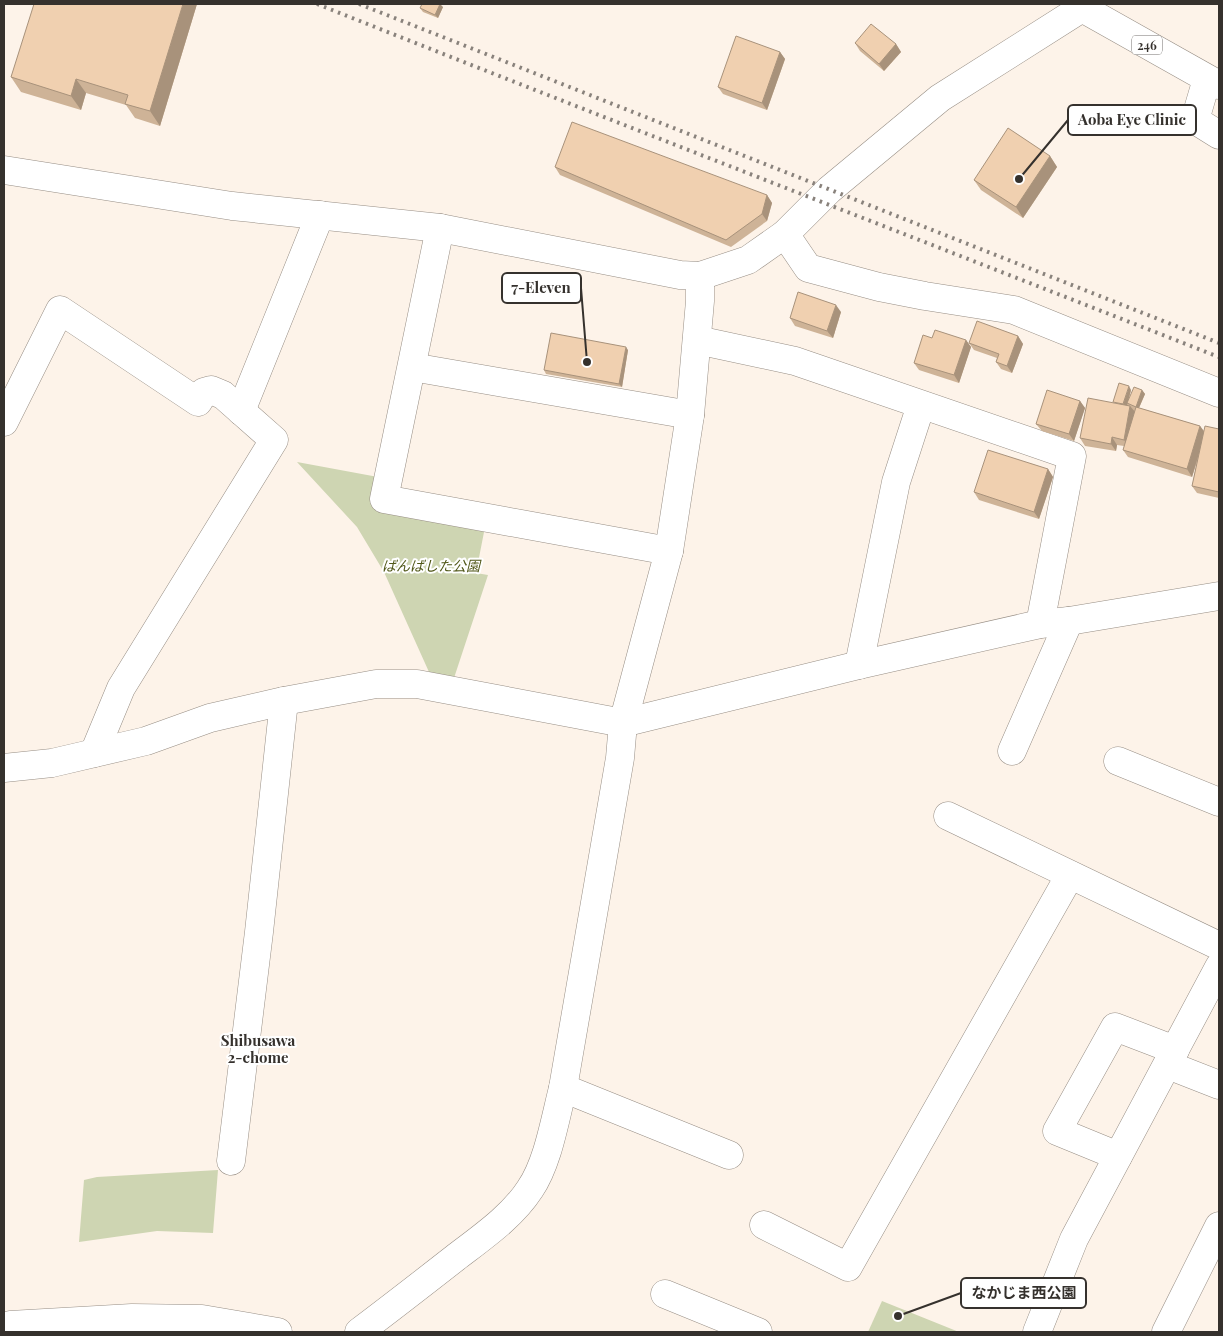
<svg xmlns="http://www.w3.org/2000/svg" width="1223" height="1336" font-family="'Playfair Display','Noto Sans JP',serif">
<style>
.green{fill:#ced5b2}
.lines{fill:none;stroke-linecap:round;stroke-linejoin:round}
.street-casing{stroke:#978e85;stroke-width:29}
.secondary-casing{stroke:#978e85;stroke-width:29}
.highway-casing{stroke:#978e85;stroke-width:29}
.street{stroke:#fff;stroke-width:28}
.secondary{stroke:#fff;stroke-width:28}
.highway{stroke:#fff;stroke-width:28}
.rail{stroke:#89827c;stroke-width:4;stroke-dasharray:2.5 5;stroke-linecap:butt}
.wall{fill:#ceb397}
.shaded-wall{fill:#a8927b}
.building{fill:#f0d0b0;stroke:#a8927b}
.labels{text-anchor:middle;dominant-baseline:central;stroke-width:4;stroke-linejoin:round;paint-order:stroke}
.shield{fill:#fff;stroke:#726f6c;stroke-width:1}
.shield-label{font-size:12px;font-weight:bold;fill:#35312d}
.park-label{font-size:14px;font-style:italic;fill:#505718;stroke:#fff}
.neighbourhood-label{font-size:15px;font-weight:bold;fill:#35312d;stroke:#fff}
.leader{fill:none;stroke:#35312d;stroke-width:2}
.callout-dot{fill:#35312d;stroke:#fff;stroke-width:2}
.callout{fill:#fff;stroke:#35312d;stroke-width:2}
.callout-label{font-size:15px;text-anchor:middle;font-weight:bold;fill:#35312d}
</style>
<rect width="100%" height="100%" fill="#fdf3e9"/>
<g class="green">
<polygon points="297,462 378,477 373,505 485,527 476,573 488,575 454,678 429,672 384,572 357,527"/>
<polygon points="218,1170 213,1233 157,1231 79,1242 84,1180 97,1177"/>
<polygon points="882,1301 959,1332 868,1332"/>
</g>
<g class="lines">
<g class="street-casing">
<g id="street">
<polyline points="1207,79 1195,120 1219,135"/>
<polyline points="440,228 384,499 669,551"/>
<polyline points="697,340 795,361 1072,456 1040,624"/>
<polyline points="412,367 690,415"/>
<polyline points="241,411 320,215"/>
<polyline points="4,422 60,310 198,402 204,392 211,390 223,395 274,440 121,688 94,753"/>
<polyline points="859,665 896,482 921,405"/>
<polyline points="1012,751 1069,621"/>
<polyline points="1118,761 1219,802"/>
<polyline points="4,768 52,763 146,741 210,718 284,701 376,684 417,684 623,723 859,665 1040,624 1069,621 1219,596"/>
<polyline points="948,816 1219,946"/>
<polyline points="1168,1065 1219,1085"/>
<polyline points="563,1088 729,1155"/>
<polyline points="1118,1156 1057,1131 1115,1027 1175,1050"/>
<polyline points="231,1161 259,932 284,701"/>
<polyline points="764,1225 848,1267 1070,875"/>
<polyline points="665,1294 758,1332"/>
<polyline points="4,1329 10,1325 132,1318 202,1319 278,1332"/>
<path d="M 359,1332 C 391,1308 423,1283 455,1258 C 481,1238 512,1217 530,1189 C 548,1163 555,1119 563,1088 L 620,758 L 623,723 L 669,551 L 690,415 L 700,301 L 700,276"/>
<polyline points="1037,1332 1074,1239 1219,967"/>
<polyline points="1166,1332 1219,1226"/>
</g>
</g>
<g class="secondary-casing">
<g id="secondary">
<polyline points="4,170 232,206 440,228 680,275 700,276 748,260 785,234 829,190 940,98 1082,8"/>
<polyline points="785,234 808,268 879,287 925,296 1014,310 1219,393"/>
</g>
</g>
<g class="highway-casing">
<polyline id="highway" points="1075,4 1219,85"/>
</g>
<use href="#street" class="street"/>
<use href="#secondary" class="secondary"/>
<use href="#highway" class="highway"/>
<g class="rail">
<path d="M 317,4 C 617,123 918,239 1219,357"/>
<polyline points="359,4 1219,343"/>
</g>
</g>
<g class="wall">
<polygon points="197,4 160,126 135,118 126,105 86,93 81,110 21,92 11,77"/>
<polygon points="443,7 438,18 423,12 420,8"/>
<polygon points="855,43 896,44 901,52 884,71 860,51"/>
<polygon points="780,52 785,59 767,110 723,94 718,87"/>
<polygon points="1050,156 1057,167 1023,218 981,190 974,180"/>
<polygon points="555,167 767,195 772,203 767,221 731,247 560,175"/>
<polygon points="841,312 833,338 795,326 790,318"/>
<polygon points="1018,336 1023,344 1012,373 1001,369 996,362 997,358 974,350 969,343"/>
<polygon points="932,338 966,340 971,347 959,383 919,370 914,363"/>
<polygon points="628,350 622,387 546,374 544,370"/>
<polygon points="1131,390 1128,402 1142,390 1145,394 1139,408 1200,426 1204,431 1219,429 1219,498 1197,493 1192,486 1197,462 1192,477 1128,457 1123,450 1124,446 1117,445 1116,451 1085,446 1080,438"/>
<polygon points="1080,401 1085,408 1074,441 1042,431 1036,424"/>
<polygon points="1048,469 1053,477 1039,519 979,500 974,492"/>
</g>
<g class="shaded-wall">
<polygon points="183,4 197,4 160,126 150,111"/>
<polygon points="440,4 443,7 438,18 435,15"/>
<polygon points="896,44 901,52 884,71 879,64"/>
<polygon points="780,52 785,59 767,110 762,103"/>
<polygon points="76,79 86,93 81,110 71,96"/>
<polygon points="1050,156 1057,167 1023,218 1016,207"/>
<polygon points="767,195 772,203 767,221 762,214"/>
<polygon points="836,305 841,312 833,338 827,331"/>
<polygon points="1018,336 1023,344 1012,373 1007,366"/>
<polygon points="966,340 971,347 959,383 954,375"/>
<polygon points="626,347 628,350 622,387 619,384"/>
<polygon points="1129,386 1131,390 1126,409 1123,405"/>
<polygon points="1142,390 1145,394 1138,410 1136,407"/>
<polygon points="1080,401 1085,408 1074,441 1069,434"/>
<polygon points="1130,406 1136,413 1129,447 1124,440"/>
<polygon points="1200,426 1205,433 1192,477 1187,469"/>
<polygon points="1112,437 1117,445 1116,451 1111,444"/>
<polygon points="1048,469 1053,477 1039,519 1034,512"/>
</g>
<g class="building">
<polygon points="34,4 183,4 150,111 125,104 128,95 76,79 71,96 11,77"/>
<polygon points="422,4 440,4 435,15 420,8"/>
<polygon points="871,24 896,44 879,64 855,43"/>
<polygon points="736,36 780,52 762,103 718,87"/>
<polygon points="572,122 767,195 762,214 726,240 555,167"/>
<polygon points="1008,128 1050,156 1016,207 974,180"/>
<polygon points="798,292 836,305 827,331 790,318"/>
<polygon points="977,321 1018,336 1007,366 996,362 999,354 969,343"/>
<polygon points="935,330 966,340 954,375 914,363 923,335 932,338"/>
<polygon points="551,333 626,347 619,384 544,370"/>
<polygon points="1119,383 1129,386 1123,404 1113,402"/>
<polygon points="1134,387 1142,390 1136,407 1127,403"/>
<polygon points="1047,390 1080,401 1069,434 1036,424"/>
<polygon points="1088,398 1130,406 1124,440 1112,437 1111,444 1080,438"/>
<polygon points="1136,407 1200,426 1187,469 1123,450"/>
<polygon points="1205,426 1219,429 1219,492 1192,486"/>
<polygon points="988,450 1048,469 1034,512 974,492"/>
</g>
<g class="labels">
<rect class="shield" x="1132" y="35.5" width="30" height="19" rx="4"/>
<g class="shield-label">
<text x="1147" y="45">246</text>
</g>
<g class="park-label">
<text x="431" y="565">ばんばした公園</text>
</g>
<g class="neighbourhood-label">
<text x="258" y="1040">Shibusawa<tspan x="258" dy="17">2-chome</tspan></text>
</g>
</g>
<path class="leader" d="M1019 179L1068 120M587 362L581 288M898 1316L961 1293"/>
<g class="callout-dot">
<circle cx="1019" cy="179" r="5"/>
<circle cx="587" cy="362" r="5"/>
<circle cx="898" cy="1316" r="5"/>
</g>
<g class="callout">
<rect x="1068" y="105" width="128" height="30" rx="5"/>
<rect x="502" y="273" width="79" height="30" rx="5"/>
<rect x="961" y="1278" width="125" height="30" rx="5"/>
</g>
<g class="callout-label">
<text x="1132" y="125">Aoba Eye Clinic</text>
<text x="541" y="293">7-Eleven</text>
<text x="1024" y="1298">なかじま西公園</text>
</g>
<rect width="1223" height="1336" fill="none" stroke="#35312d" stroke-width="10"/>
</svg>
